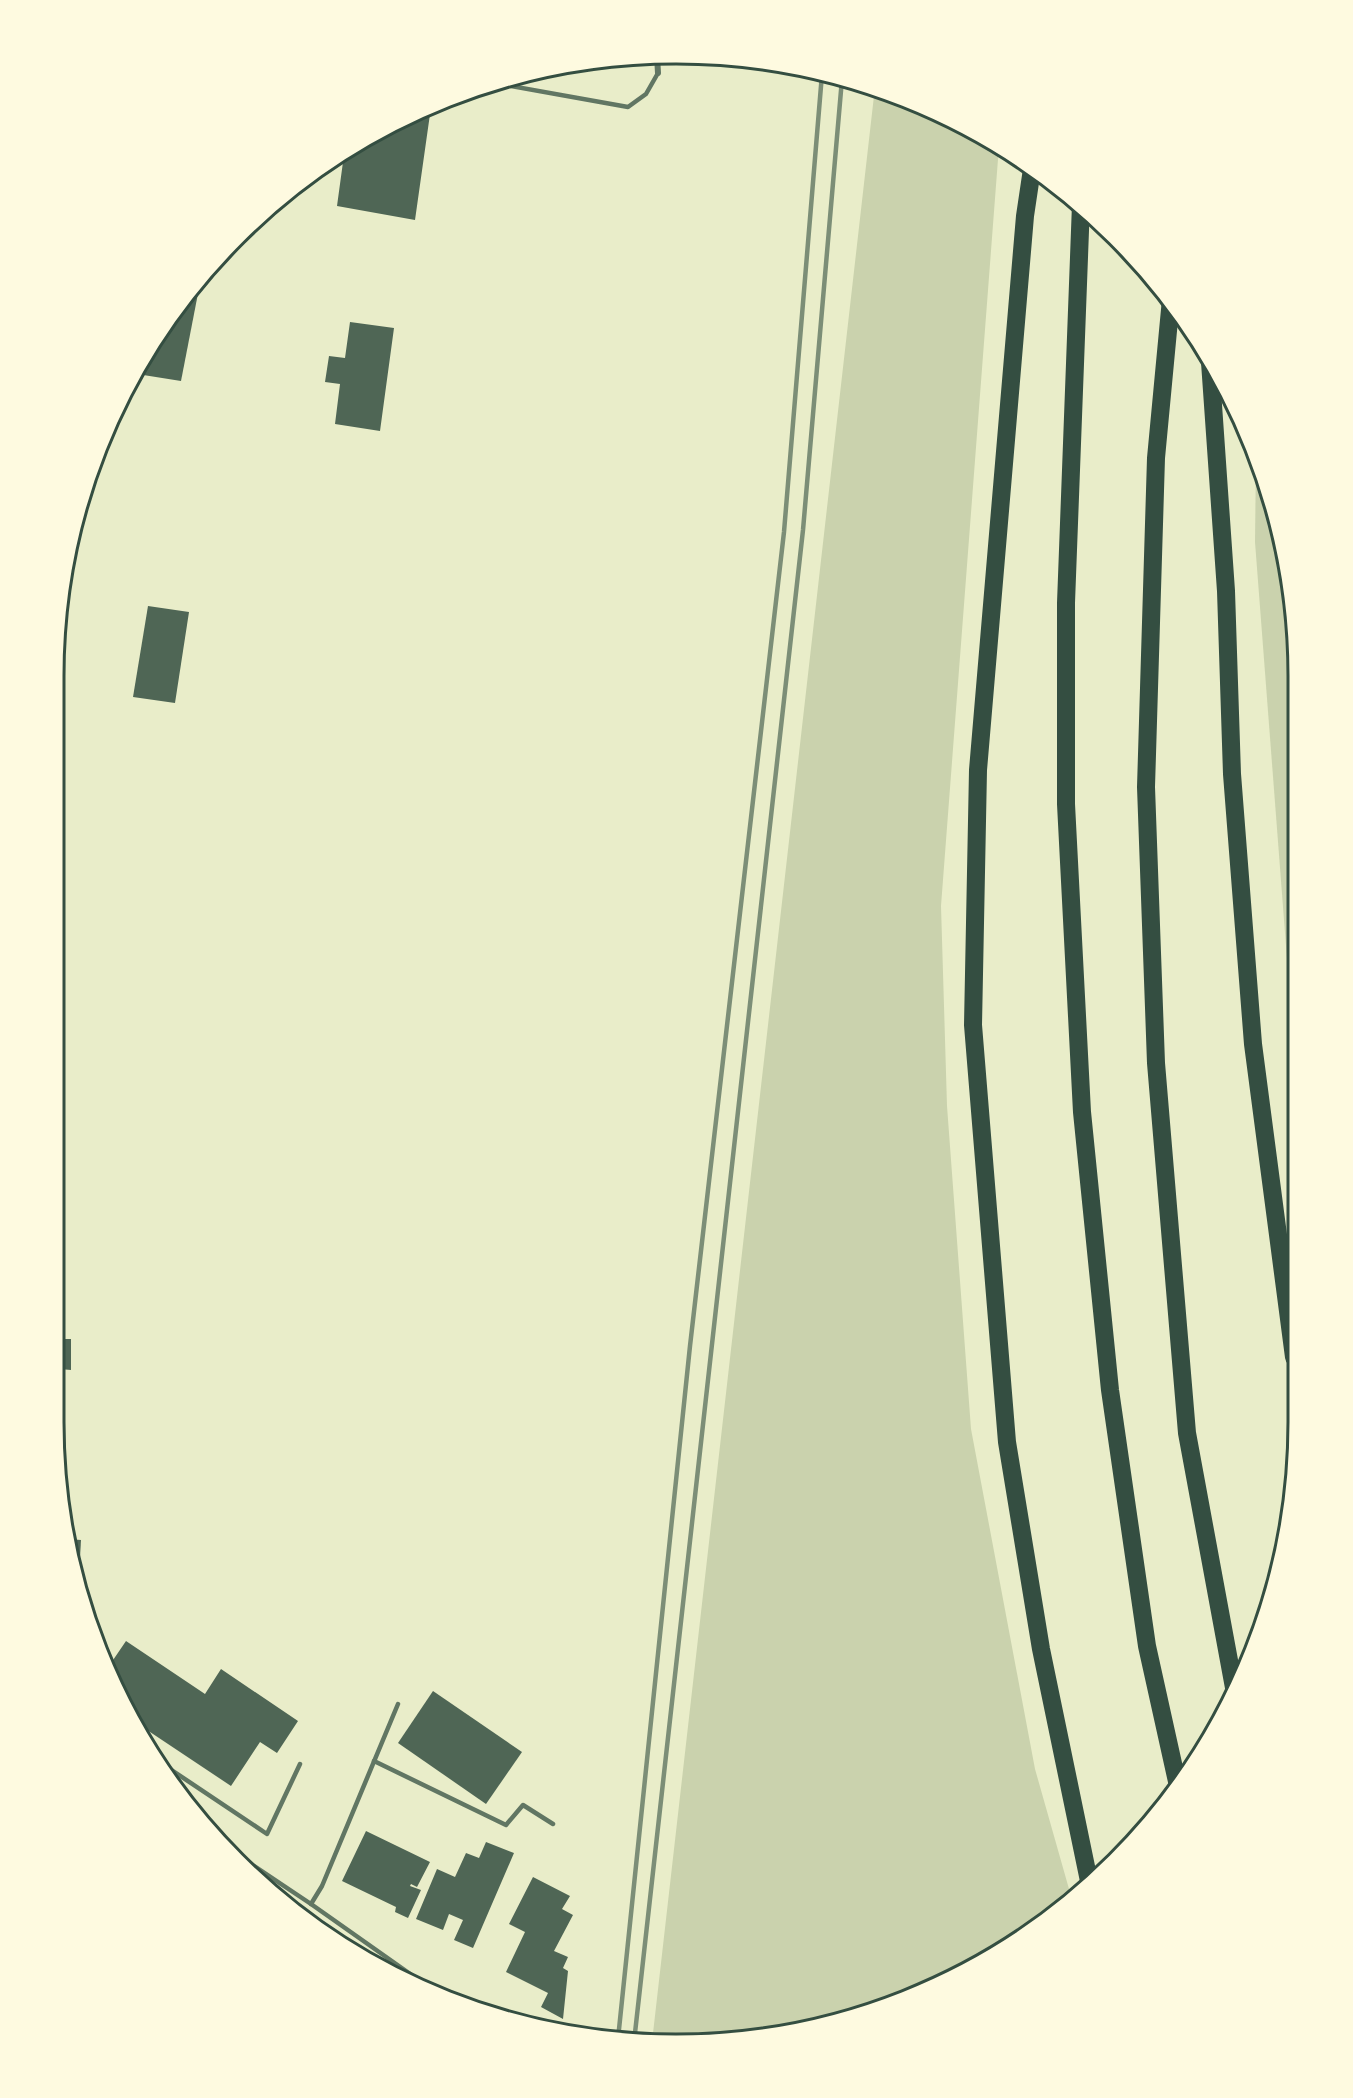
<svg xmlns="http://www.w3.org/2000/svg" width="1353" height="2098" font-family="'Titillium Web',sans-serif">
<style>
.green{fill:#cad2ad}
.building{fill:#4f6655}
.lines{fill:none;stroke-linecap:round;stroke-linejoin:round}
.service{stroke:#617663;stroke-width:4.5}
.minor{stroke:#617663;stroke-width:6}
.motorway{stroke:#344e41;stroke-width:18}
.rail{stroke:#7c8e77;stroke-width:4.5}
.rim{fill:none;stroke:#344e41;stroke-width:3}
</style>
<rect width="100%" height="100%" fill="#e9edc9"/>
<g class="green">
<polygon points="875,87 987,137 999,146 941,906 947,1106 971,1429 1035,1769 1071,1896 1022,1939 952,1980 838,2023 757,2039 652,2042"/>
<polygon points="1256,459 1278,516 1298,636 1296,1076 1255,542"/>
</g>
<g class="building">
<polygon points="431,107 415,220 337,206 343,162 335,159 401,118"/>
<polygon points="201,278 181,381 137,374"/>
<polygon points="350,322 394,328 380,431 335,424 340,384 325,382 329,356 345,358"/>
<polygon points="148,606 189,612 175,703 133,697"/>
<polygon points="59,1339 71,1339 71,1370 59,1369"/>
<polygon points="68,1539 81,1540 80,1558 72,1557"/>
<polygon points="126,1641 205,1694 221,1669 298,1721 277,1753 260,1742 231,1786 138,1724 115,1678 118,1673 109,1666"/>
<polygon points="433,1691 522,1752 486,1804 398,1743"/>
<polygon points="366,1831 430,1862 417,1887 411,1884 410,1886 421,1890 408,1918 395,1912 396,1907 342,1881"/>
<polygon points="486,1842 514,1853 473,1948 454,1940 463,1920 449,1914 443,1930 416,1919 437,1869 455,1877 466,1853 479,1858"/>
<polygon points="533,1877 570,1896 562,1909 573,1915 554,1951 568,1957 563,1968 568,1971 563,2019 541,2007 548,1993 506,1972 525,1932 509,1924"/>
</g>
<g class="lines">
<g class="service">
<polyline points="494,83 628,107 646,94 658,73"/>
<polyline points="102,1651 104,1647"/>
<polyline points="155,1759 267,1834 300,1764"/>
<polyline points="374,1761 506,1825 523,1805 553,1824"/>
<polyline points="224,1846 311,1904 440,1995"/>
<polyline points="311,1904 322,1886 398,1704"/>
</g>
<polyline class="minor" points="657,56 658,73"/>
<g class="motorway">
<polyline points="1032,169 1025,216 978,770 973,1025 1007,1442 1041,1649 1089,1881"/>
<polyline points="1081,204 1066,603 1066,804 1082,1112 1110,1390 1147,1646 1178,1786"/>
<polyline points="1171,299 1156,458 1146,787 1156,1063 1187,1433 1235,1693"/>
<polyline points="1210,362 1226,591 1232,774 1253,1044 1294,1357"/>
</g>
<g class="rail">
<polyline points="618,2039 690,1346 784,532 822,74"/>
<polyline points="634,2042 803,530 842,79"/>
</g>
</g>
<path d="M0 0H1353V2098H0ZM676 64H676A612 612 0 0 1 1288 676V1422A612 612 0 0 1 676 2034H676A612 612 0 0 1 64 1422V676A612 612 0 0 1 676 64Z" fill="#fefae0" fill-rule="evenodd"/>
<path class="rim" d="M676 64H676A612 612 0 0 1 1288 676V1422A612 612 0 0 1 676 2034H676A612 612 0 0 1 64 1422V676A612 612 0 0 1 676 64Z"/>
</svg>
